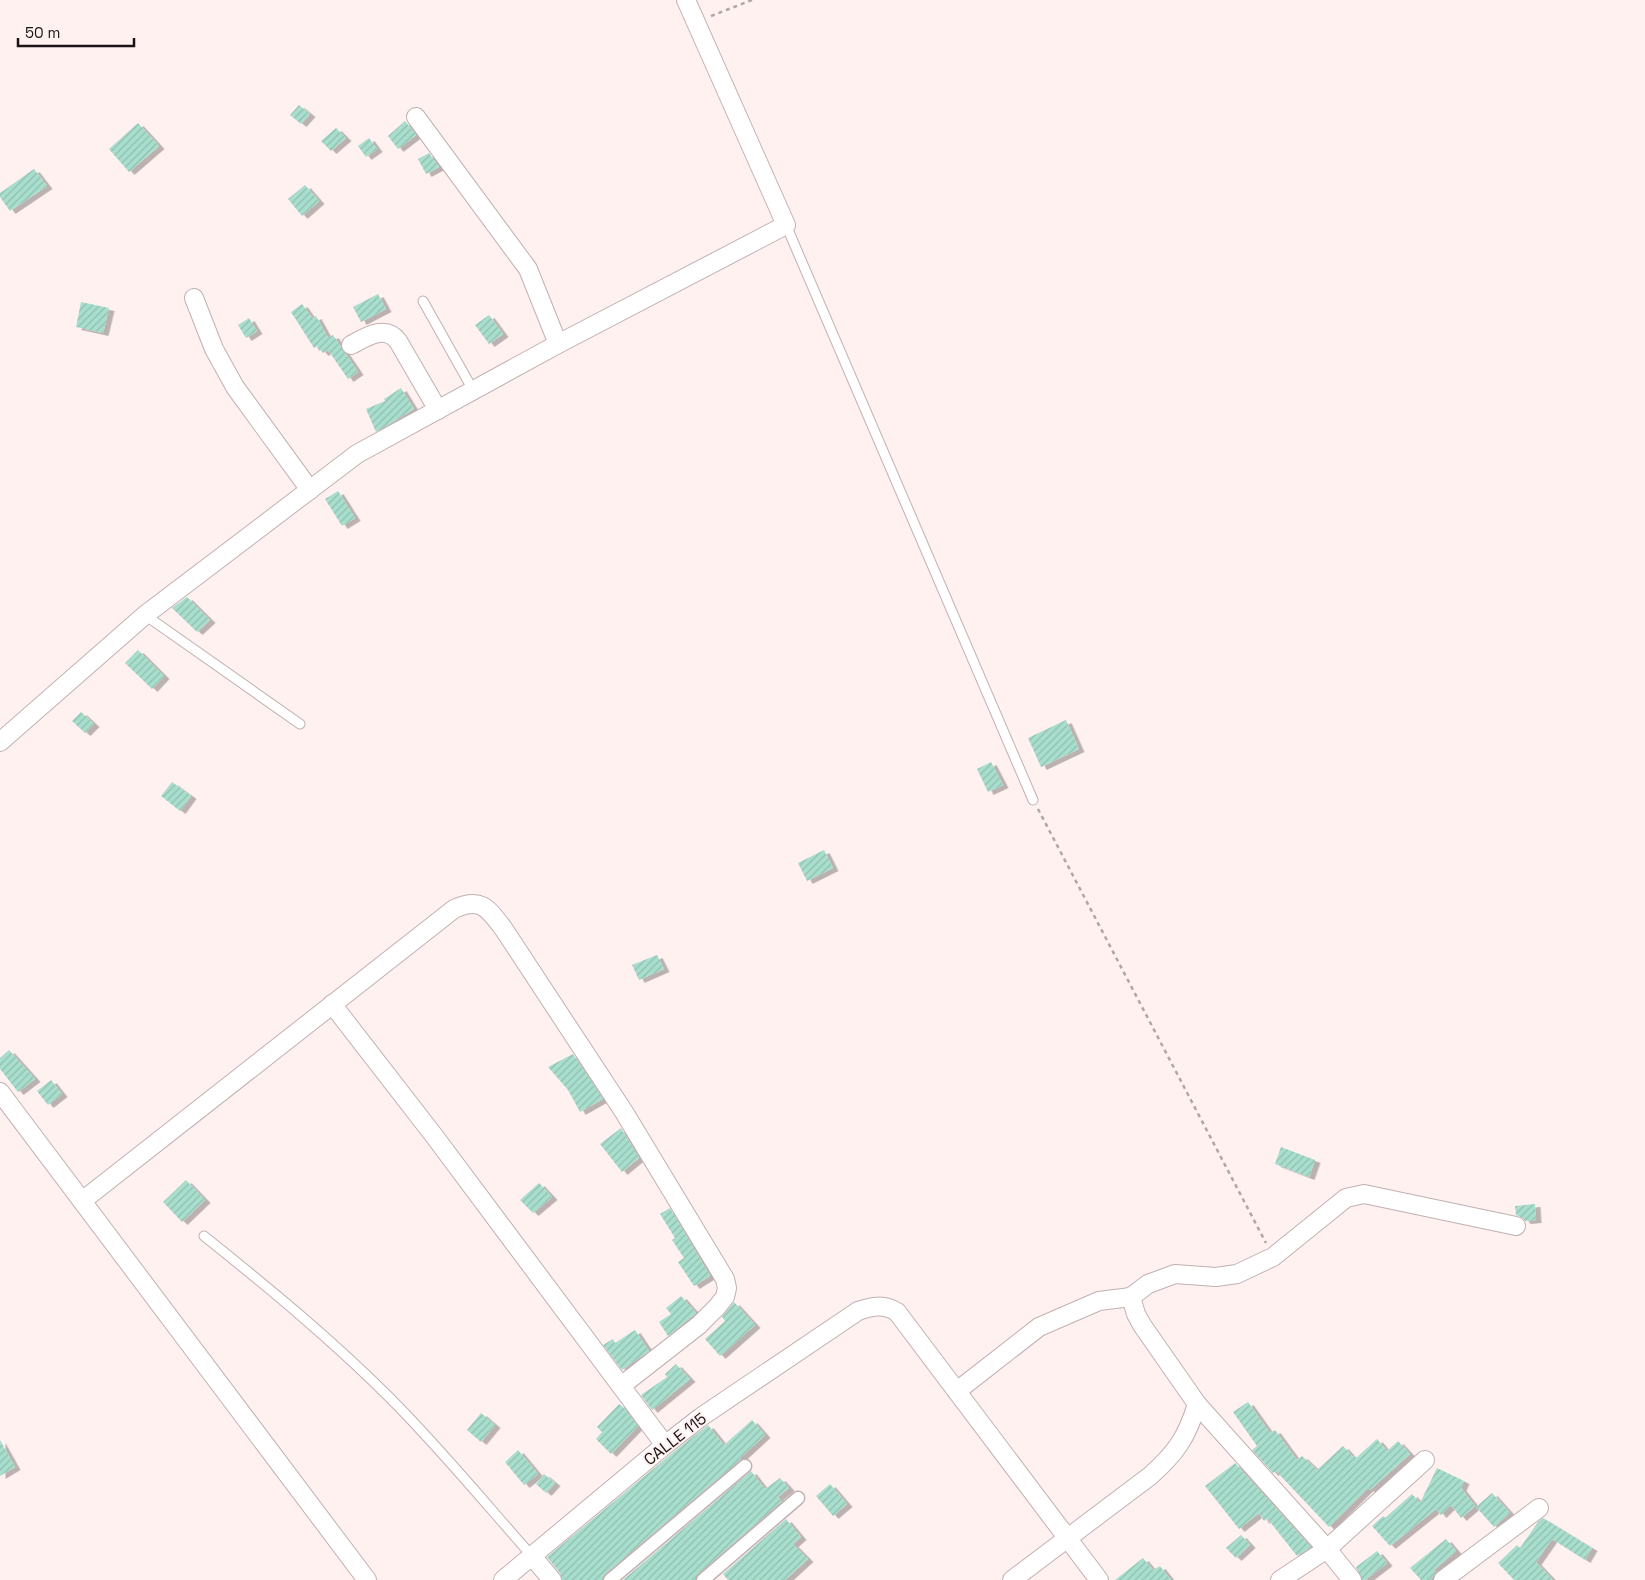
<svg xmlns="http://www.w3.org/2000/svg" width="1645" height="1580" font-family="'Space Grotesk',sans-serif">
<style>
.building{fill:url(#building-hatch);filter:url(#shadow)}
.lines{fill:none;stroke-linecap:round;stroke-linejoin:round}
.service-casing{stroke:#c1b1b0;stroke-width:11}
.pedestrian-casing{stroke:#c1b1b0;stroke-width:15}
.minor-casing{stroke:#c1b1b0;stroke-width:20}
.path{stroke:#b1a5a5;stroke-width:2.5;stroke-dasharray:4 4;stroke-linecap:butt}
.service{stroke:#fff;stroke-width:9}
.pedestrian{stroke:#fff;stroke-width:12}
.minor{stroke:#fff;stroke-width:18}
.labels{text-anchor:middle;dominant-baseline:central;stroke-width:4;stroke-linejoin:round;paint-order:stroke}
.street-label{font-size:16px;fill:#1a1414;stroke:#fff1f0}
</style>
<defs>
<pattern id="building-hatch" width="6" height="6" patternUnits="userSpaceOnUse" patternTransform="scale(1.25)"><rect width="6" height="6" fill="#a8decd"/><path d="M-1 1l2-2M0 6l6-6M5 7l2-2" fill="none" stroke="#90beaf"/></pattern>
<filter id="shadow"><feDropShadow dx="5.5" dy="3" stdDeviation="0" flood-color="#0004"/></filter>
</defs>
<rect width="100%" height="100%" fill="#fff1f0"/>
<g class="building">
<polygon points="299,105 310,114 301,124 290,115"/>
<polygon points="405,121 416,135 398,149 388,136"/>
<polygon points="138,123 159,146 129,172 109,149"/>
<polygon points="336,128 346,138 331,151 321,141"/>
<polygon points="369,138 377,149 366,157 358,146"/>
<polygon points="429,153 439,167 426,174 418,159"/>
<polygon points="34,169 47,186 10,211 0,197 0,193"/>
<polygon points="305,185 319,201 302,216 288,199"/>
<polygon points="378,294 386,309 361,322 353,307"/>
<polygon points="81,302 109,308 103,333 76,327"/>
<polygon points="302,304 312,318 316,316 328,338 333,335 358,372 348,379 328,350 323,353 317,346 314,348 291,312"/>
<polygon points="489,315 503,334 489,344 475,325"/>
<polygon points="249,318 257,331 246,338 238,325"/>
<polygon points="401,388 414,409 376,432 366,409 385,401 384,399"/>
<polygon points="338,491 355,518 342,526 325,499"/>
<polygon points="187,597 210,620 197,632 172,608"/>
<polygon points="138,650 164,676 152,689 125,663"/>
<polygon points="81,712 94,724 85,733 72,721"/>
<polygon points="1066,720 1079,749 1041,767 1028,738"/>
<polygon points="991,762 1003,785 988,792 977,769"/>
<polygon points="172,782 191,796 180,811 161,796"/>
<polygon points="824,850 833,868 807,881 798,863"/>
<polygon points="657,955 664,969 639,980 632,965"/>
<polygon points="9,1050 35,1079 18,1092 0,1069 0,1058"/>
<polygon points="573,1054 603,1099 580,1112 568,1090 548,1067"/>
<polygon points="51,1080 62,1094 48,1105 37,1091"/>
<polygon points="621,1128 639,1158 622,1172 600,1144"/>
<polygon points="1281,1147 1315,1160 1309,1177 1275,1164"/>
<polygon points="186,1180 205,1200 182,1222 163,1202"/>
<polygon points="539,1183 552,1197 533,1213 520,1200"/>
<polygon points="1535,1204 1536,1220 1525,1221 1523,1218 1516,1215 1515,1206"/>
<polygon points="670,1208 710,1276 694,1286 678,1262 684,1258 672,1240 675,1238 660,1214"/>
<polygon points="681,1296 696,1313 668,1336 659,1322 671,1314 666,1308"/>
<polygon points="734,1302 755,1325 720,1356 705,1339 725,1321 722,1317"/>
<polygon points="635,1330 649,1351 622,1370 603,1345 613,1339 615,1343"/>
<polygon points="676,1364 690,1379 652,1410 641,1395 667,1377 665,1374"/>
<polygon points="1248,1402 1270,1433 1275,1430 1297,1460 1302,1456 1317,1470 1343,1446 1353,1457 1354,1455 1356,1458 1377,1439 1387,1451 1398,1441 1410,1454 1370,1490 1368,1488 1329,1527 1276,1471 1273,1473 1252,1450 1257,1446 1233,1412"/>
<polygon points="619,1404 624,1408 638,1426 611,1454 596,1439 602,1432 597,1427"/>
<polygon points="481,1413 495,1425 481,1442 467,1430"/>
<polygon points="752,1420 765,1435 740,1458 741,1459 605,1574 602,1580 562,1580 560,1573 547,1557 676,1450 708,1425 724,1445"/>
<polygon points="0,1440 15,1467 0,1476"/>
<polygon points="518,1450 538,1474 524,1485 505,1462"/>
<polygon points="1235,1463 1311,1547 1297,1556 1267,1518 1264,1521 1259,1513 1239,1529 1205,1486"/>
<polygon points="1437,1468 1464,1481 1461,1488 1475,1506 1461,1518 1451,1505 1441,1515 1436,1509 1390,1546 1372,1526 1383,1516 1385,1518 1412,1494 1420,1503"/>
<polygon points="751,1471 765,1489 780,1478 789,1488 778,1497 782,1501 698,1574 695,1580 623,1580"/>
<polygon points="544,1474 555,1483 546,1493 536,1484"/>
<polygon points="830,1484 847,1504 833,1516 816,1496"/>
<polygon points="1492,1493 1510,1513 1494,1527 1476,1507"/>
<polygon points="1543,1518 1592,1548 1585,1560 1552,1539 1536,1562 1553,1580 1514,1580 1498,1563 1517,1545 1520,1548 1538,1522"/>
<polygon points="786,1519 801,1537 793,1544 808,1559 785,1580 728,1580 723,1574"/>
<polygon points="1241,1535 1250,1545 1236,1558 1226,1548"/>
<polygon points="1446,1539 1456,1551 1434,1570 1436,1572 1430,1580 1421,1580 1410,1568"/>
<polygon points="1377,1551 1387,1563 1365,1580 1362,1580 1356,1567"/>
<polygon points="1143,1558 1153,1570 1160,1566 1171,1580 1115,1580"/>
</g>
<g class="lines">
<g class="service-casing">
<g id="service">
<polyline points="786,225 1033,800"/>
<polyline points="423,301 473,390"/>
<polyline points="145,615 300,724"/>
<path d="M 204,1236 C 269,1288 332,1340 390,1398 C 440,1448 485,1503 532,1556"/>
</g>
</g>
<g class="pedestrian-casing">
<g id="pedestrian">
<polyline points="610,1580 745,1466"/>
<polyline points="703,1580 798,1498"/>
</g>
</g>
<g class="minor-casing">
<g id="minor">
<polyline points="416,117 528,269 558,344"/>
<polyline points="194,298 214,349 235,387 310,490"/>
<path d="M 351,345 C 366,337 385,324 398,341 L 438,410"/>
<polyline points="0,742 145,615 357,454 558,344 786,225 686,0"/>
<polyline points="332,1004 435,1137 665,1445"/>
<polyline points="0,1092 367,1580"/>
<path d="M 82,1201 L 454,909 C 480,897 487,907 503,928 L 624,1112 L 725,1279 L 727,1288 L 725,1297 L 717,1307 L 699,1325 L 621,1386"/>
<polyline points="957,1391 1039,1327 1099,1301 1131,1297"/>
<polyline points="532,1556 552,1580"/>
<path d="M 503,1580 L 665,1445 L 701,1417 L 858,1311 C 873,1306 884,1304 897,1312 L 1099,1580"/>
<path d="M 1012,1580 L 1150,1476 C 1176,1453 1187,1437 1197,1404"/>
<polyline points="1280,1580 1327,1549 1425,1460"/>
<polyline points="1352,1580 1327,1549 1197,1404 1142,1325 1136,1314 1131,1297 1148,1284 1175,1274 1216,1277 1237,1274 1273,1257 1346,1198 1364,1194 1516,1226"/>
<polyline points="1443,1580 1539,1508"/>
</g>
</g>
<g class="path">
<polyline points="711,16 752,0"/>
<polyline points="1038,809 1266,1243"/>
</g>
<use href="#service" class="service"/>
<use href="#pedestrian" class="pedestrian"/>
<use href="#minor" class="minor"/>
</g>
<g class="labels">
<g class="street-label">
<text transform="translate(675 1439) rotate(-38)">CALLE 115</text>
</g>
</g>
<path d="M18 38v8h116v-8" fill="none" stroke="#1a1414" stroke-width="2.5"/>
<text x="25" y="38" font-size="15" fill="#1a1414" stroke="#fff1f0" stroke-width="4" paint-order="stroke">50 m</text>
</svg>
